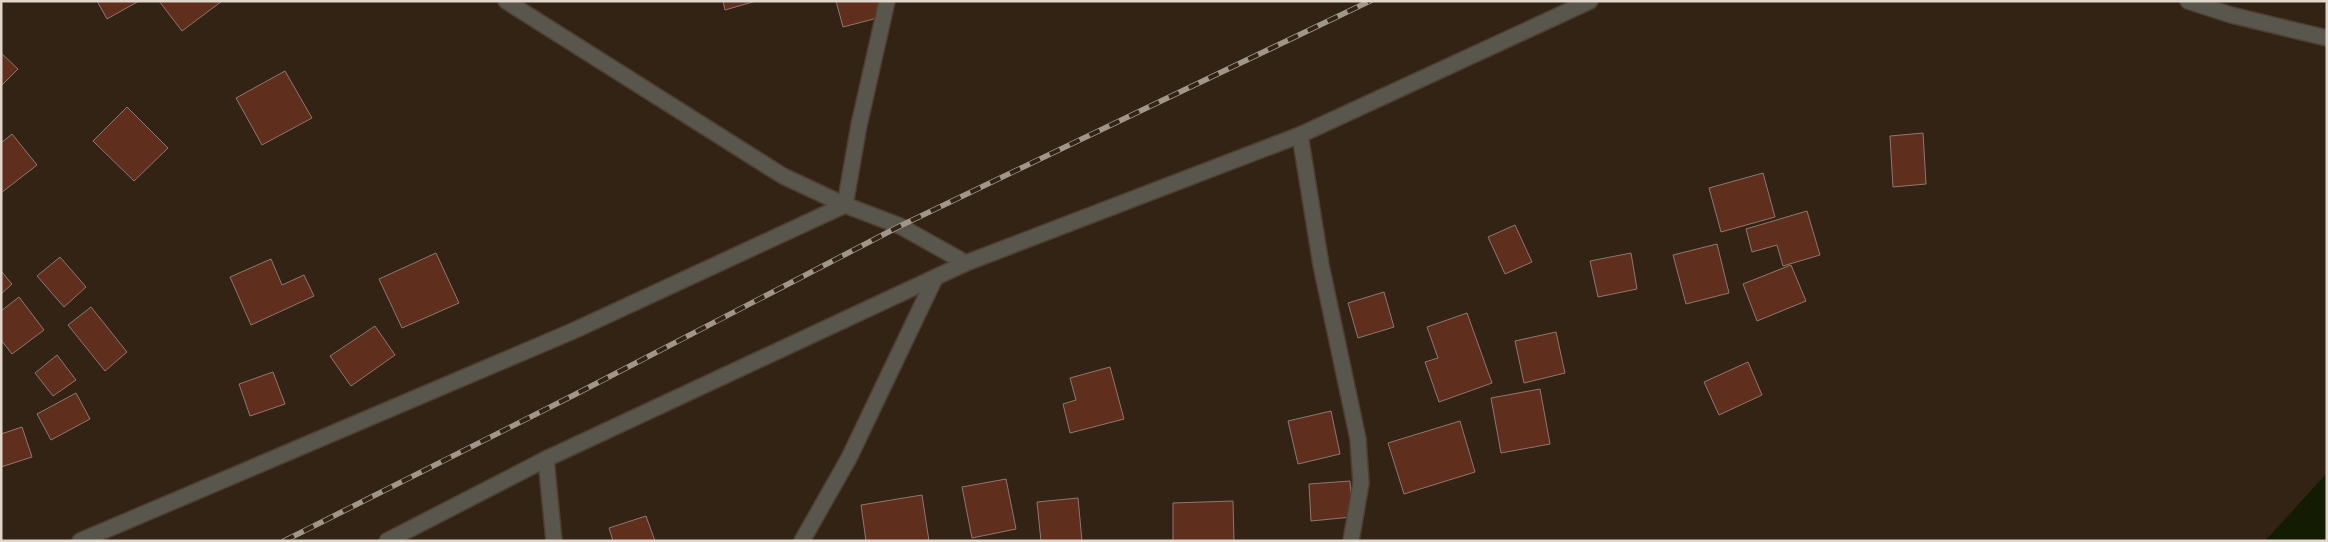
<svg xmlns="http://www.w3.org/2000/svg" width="2328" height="542" font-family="'Sofia Sans Condensed',sans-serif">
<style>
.water{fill:#131c03}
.building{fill:#602e1d;stroke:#90776e}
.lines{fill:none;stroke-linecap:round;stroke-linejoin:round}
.street-casing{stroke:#4e4031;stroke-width:18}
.street{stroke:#59564d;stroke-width:15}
.rail-casing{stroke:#a1968a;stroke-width:5.5}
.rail{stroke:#322314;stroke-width:4;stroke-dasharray:11;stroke-linecap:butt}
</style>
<rect width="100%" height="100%" fill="#322314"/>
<polygon class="water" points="2327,473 2327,541 2265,541"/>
<g class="building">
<polygon points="97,1 139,1 107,19"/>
<polygon points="159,1 222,1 182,31"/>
<polygon points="723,1 756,1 725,10"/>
<polygon points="836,1 885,1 889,15 843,27"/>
<polygon points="1,53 18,69 1,86"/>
<polygon points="285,71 312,118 262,145 236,98"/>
<polygon points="127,107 168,148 134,181 93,141"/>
<polygon points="1923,133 1926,184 1893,187 1890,136"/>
<polygon points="12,134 37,165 1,193 1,143"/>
<polygon points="1763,173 1775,217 1721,232 1709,188"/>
<polygon points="1807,211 1820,255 1783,266 1777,245 1752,252 1746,229"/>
<polygon points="1515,225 1532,262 1505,274 1488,237"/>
<polygon points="1717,244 1729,293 1686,304 1673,255"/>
<polygon points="436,253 459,303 402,328 379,279"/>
<polygon points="1631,253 1637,289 1598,297 1590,261"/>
<polygon points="60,257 86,287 64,307 37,276"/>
<polygon points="271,259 282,285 304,275 314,296 251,325 230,277"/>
<polygon points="1791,265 1806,301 1757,321 1743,284"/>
<polygon points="1,271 12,284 1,294"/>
<polygon points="1384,292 1394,327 1358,338 1348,303"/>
<polygon points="19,297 44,330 12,354 1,340 1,311"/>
<polygon points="91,307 127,352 105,371 68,325"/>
<polygon points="1467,313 1492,383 1439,402 1425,362 1438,358 1427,327"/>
<polygon points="375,326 395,355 351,386 330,356"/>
<polygon points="1556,332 1565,373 1524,383 1515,341"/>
<polygon points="57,355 76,380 53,396 35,373"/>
<polygon points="1748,362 1762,395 1719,415 1704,382"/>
<polygon points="1110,367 1124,419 1070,433 1063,404 1076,400 1070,378"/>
<polygon points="273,372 285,404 250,416 239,384"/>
<polygon points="1540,389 1550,444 1501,453 1491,398"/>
<polygon points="76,393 90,419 51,440 37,414"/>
<polygon points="1331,411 1340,454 1298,464 1288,421"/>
<polygon points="1460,421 1475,472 1404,494 1388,443"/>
<polygon points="22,427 32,457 1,467 1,434"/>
<polygon points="1006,479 1016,529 972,538 962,487"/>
<polygon points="1350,481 1352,517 1311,521 1309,484"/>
<polygon points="922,495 929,541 866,541 861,505"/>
<polygon points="1078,498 1082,541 1041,541 1037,502"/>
<polygon points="1233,501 1234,541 1173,541 1173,503"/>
<polygon points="646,516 655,541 613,541 609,528"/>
</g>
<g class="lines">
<g class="street-casing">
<g id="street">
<polyline points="506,1 783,176 845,205 900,226 966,263"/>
<polyline points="2188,1 2231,15 2327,38"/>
<polyline points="1300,135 1321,265 1358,439 1361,483 1351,541"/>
<polyline points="546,459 554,541"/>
<polyline points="80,541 573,331 845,205 859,125 887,1"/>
<polyline points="387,541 546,459 966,263 1300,135 1590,1"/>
<polyline points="802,541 849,458 935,278"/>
</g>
</g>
<use href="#street" class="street"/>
<g class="rail-casing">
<polyline id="rail" points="284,541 574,395 900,226 1370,1"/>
</g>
<use href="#rail" class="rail"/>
</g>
<rect width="2328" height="542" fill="none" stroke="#e0d6cc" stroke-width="5"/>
</svg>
